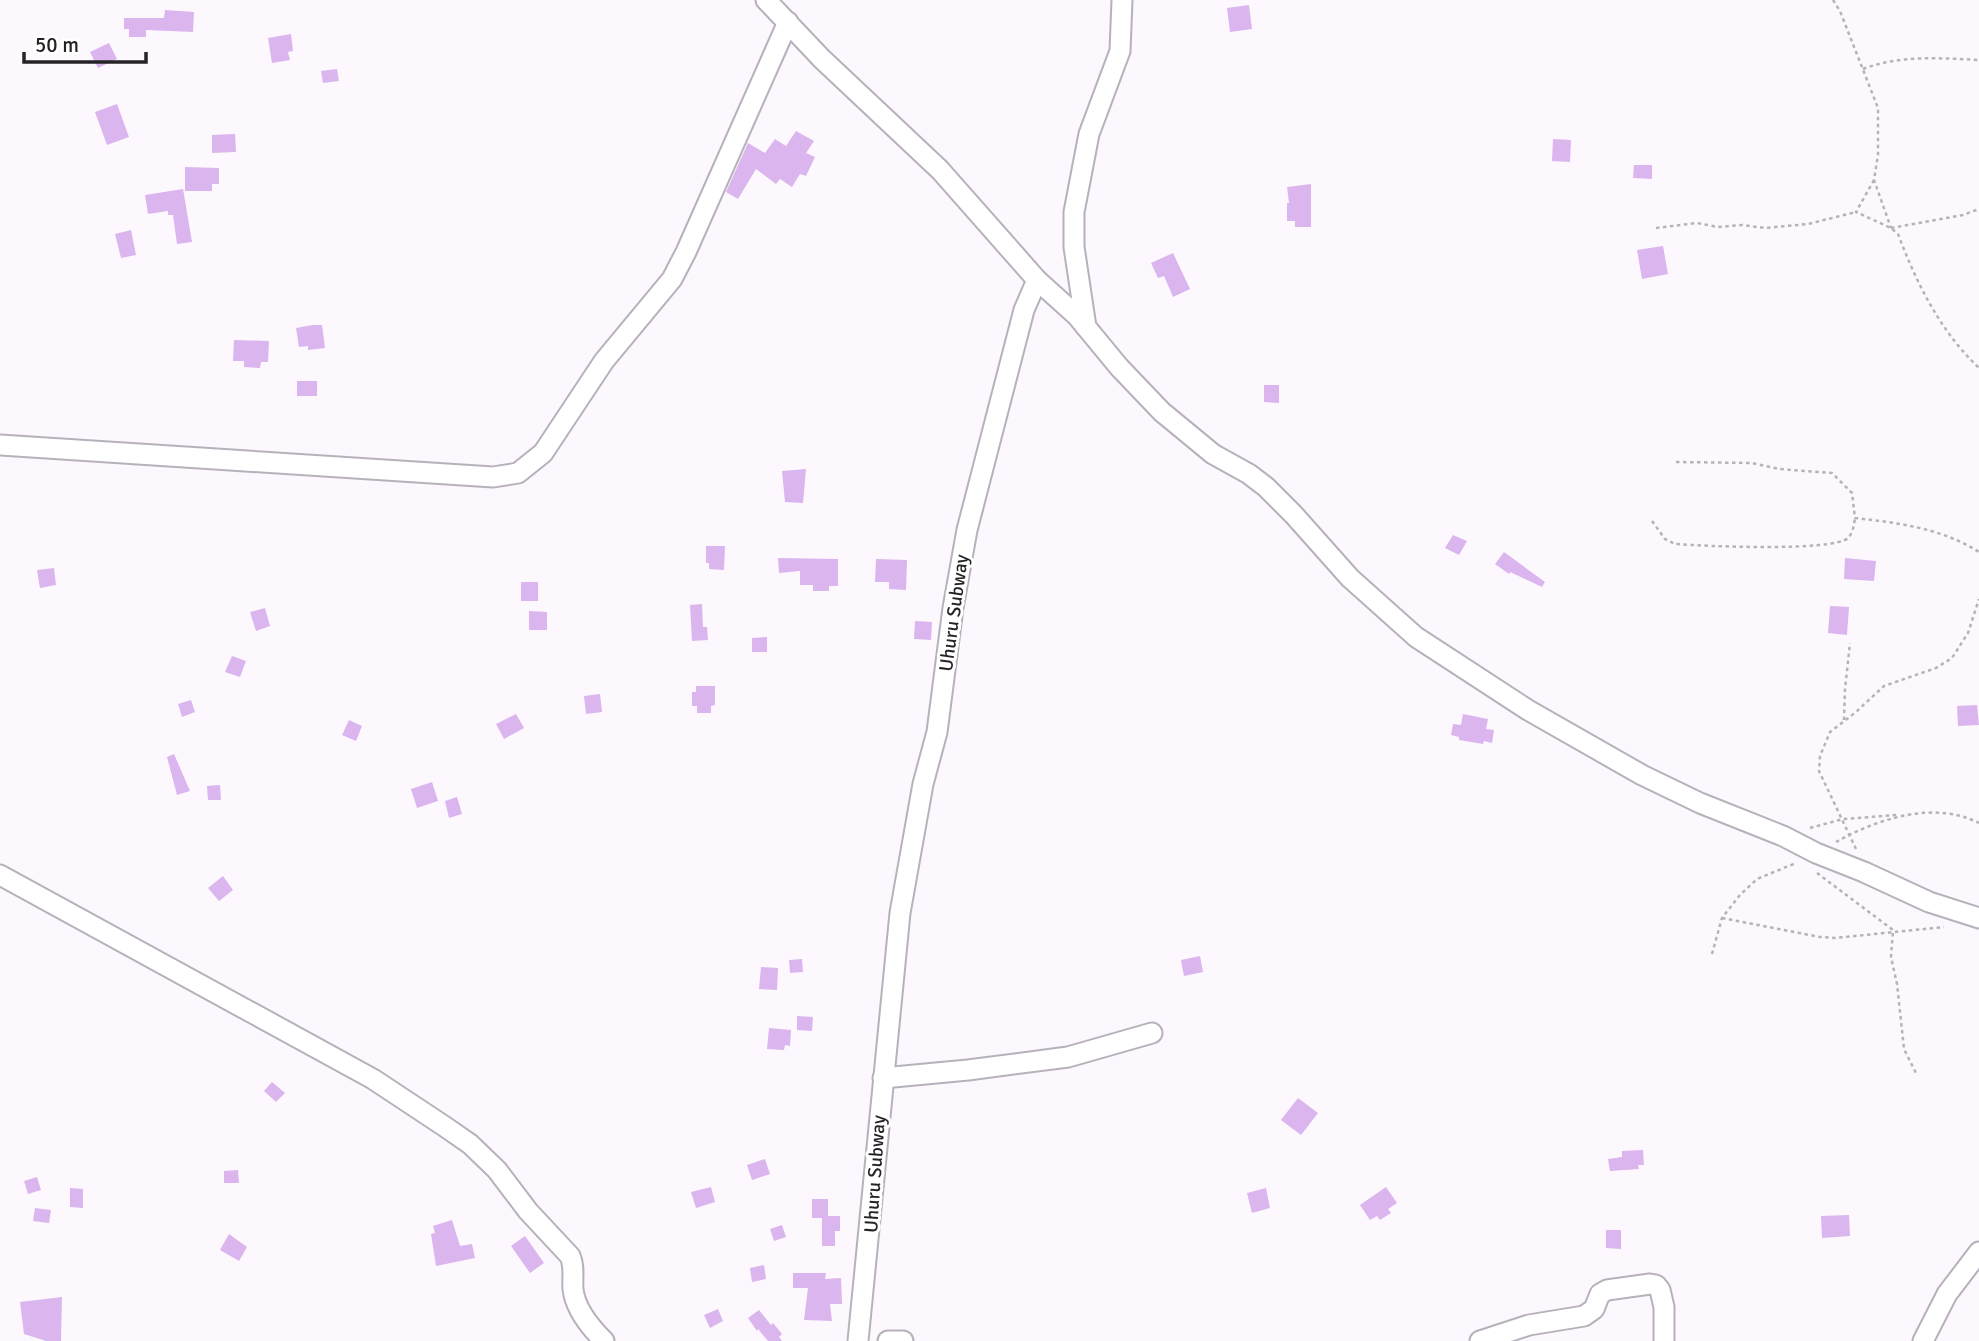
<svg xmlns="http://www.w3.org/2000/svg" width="1979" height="1341" font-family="Signika,sans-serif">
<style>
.building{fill:#dbb5ed}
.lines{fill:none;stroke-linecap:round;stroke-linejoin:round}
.street-casing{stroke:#b7b1bb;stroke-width:23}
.path{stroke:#b6b2b7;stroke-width:2.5;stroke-dasharray:3.5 3.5;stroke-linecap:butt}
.street{stroke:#fff;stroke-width:19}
.labels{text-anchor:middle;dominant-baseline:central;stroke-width:6;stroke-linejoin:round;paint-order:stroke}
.street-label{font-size:19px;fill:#262327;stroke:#fff}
</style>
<rect width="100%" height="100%" fill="#fcf8fe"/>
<g class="building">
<polygon points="1249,5 1252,29 1230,32 1227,8"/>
<polygon points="165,10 194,12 193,32 146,30 146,37 129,37 129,29 124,29 124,18 164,18"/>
<polygon points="291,34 293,51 288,52 290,60 272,63 268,38"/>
<polygon points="109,43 117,59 98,68 90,52"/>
<polygon points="337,69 339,81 323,83 321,71"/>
<polygon points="117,104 129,137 107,145 95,112"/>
<polygon points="796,131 814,141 806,153 815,157 806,176 800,174 792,187 780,179 776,184 756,169 738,199 726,192 748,143 765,153 775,139 786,146"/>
<polygon points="235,134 236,152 212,153 212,135"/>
<polygon points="1553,139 1571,140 1570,162 1552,161"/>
<polygon points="1634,165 1652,165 1652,179 1633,178"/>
<polygon points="185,167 219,168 219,184 212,184 212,191 185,191"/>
<polygon points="1311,184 1311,227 1295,227 1295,221 1287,221 1287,203 1289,203 1287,187"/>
<polygon points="183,189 192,242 177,244 173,215 168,215 168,211 148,214 145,195"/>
<polygon points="131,230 136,255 121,258 115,234"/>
<polygon points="1663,246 1668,274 1642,279 1637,250"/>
<polygon points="1173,253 1190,289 1173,297 1164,276 1158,278 1151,263"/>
<polygon points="313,325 322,325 325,348 308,350 308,346 299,347 296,328"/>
<polygon points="234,340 269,341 268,362 261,362 260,368 244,367 244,361 233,361"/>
<rect x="297" y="381" width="20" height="15"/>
<polygon points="1264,385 1279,385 1279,403 1264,402"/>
<polygon points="806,469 803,503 785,502 782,471"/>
<polygon points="1453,535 1467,541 1459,555 1445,548"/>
<polygon points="706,546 725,546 724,570 709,569 709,563 706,563"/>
<polygon points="1504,552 1545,582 1542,587 1510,572 1509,574 1495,564"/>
<polygon points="778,558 838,559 838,586 829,586 829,591 813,591 813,585 800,585 800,571 779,573"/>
<polygon points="1845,558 1876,561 1874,581 1844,579"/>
<polygon points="876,559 907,560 906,590 889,589 889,582 875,582"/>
<polygon points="54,568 56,585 40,588 37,570"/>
<rect x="521" y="582" width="17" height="19"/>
<polygon points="702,604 703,627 707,627 708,640 692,641 690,605"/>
<polygon points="1830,606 1849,607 1847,635 1828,633"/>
<polygon points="265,608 270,626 256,631 250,612"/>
<polygon points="529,611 547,612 547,630 529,630"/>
<polygon points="915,621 932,622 931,640 914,639"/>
<polygon points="767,637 767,652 752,652 752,638"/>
<polygon points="232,656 246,661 240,677 225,672"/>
<polygon points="696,686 715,686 715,705 711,706 711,713 697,713 697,706 692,706 692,692 696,692"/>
<polygon points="600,694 602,712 586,714 584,696"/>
<polygon points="191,700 195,712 182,717 178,704"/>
<polygon points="1977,705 1979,725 1958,726 1957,706"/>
<polygon points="516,714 524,728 504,739 496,724"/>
<polygon points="1463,714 1488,719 1486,729 1494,730 1492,743 1484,741 1483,744 1459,740 1459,737 1451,735 1453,724 1461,725"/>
<polygon points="349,720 362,726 356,741 342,735"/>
<polygon points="174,754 190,791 177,795 167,757"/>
<polygon points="432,782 438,801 417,808 411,789"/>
<polygon points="220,785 221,800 208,800 207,786"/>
<polygon points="457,797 462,814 449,818 445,801"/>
<polygon points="223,876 233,890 219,901 208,888"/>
<polygon points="1200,956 1203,972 1184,976 1181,960"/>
<polygon points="802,959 803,972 790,973 789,960"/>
<polygon points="761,967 778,968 777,990 759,989"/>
<polygon points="797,1016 813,1017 812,1031 797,1030"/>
<polygon points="769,1028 791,1030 790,1046 785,1045 784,1050 767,1049"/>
<polygon points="272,1082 285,1093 276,1102 264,1091"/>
<polygon points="1298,1098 1318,1113 1301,1135 1281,1120"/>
<polygon points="1643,1150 1644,1165 1638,1165 1639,1169 1610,1171 1608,1159 1622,1157 1622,1151"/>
<polygon points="765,1159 770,1174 752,1180 747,1165"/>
<polygon points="238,1170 239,1183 224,1183 224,1171"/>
<polygon points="37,1177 41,1190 28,1194 24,1181"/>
<polygon points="711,1187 715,1202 696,1208 691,1192"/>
<polygon points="1386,1187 1397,1203 1388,1209 1391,1213 1380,1220 1377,1216 1370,1220 1360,1205"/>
<polygon points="70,1188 83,1189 83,1208 70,1207"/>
<polygon points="1266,1188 1270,1208 1252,1213 1247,1193"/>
<polygon points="812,1199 828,1199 828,1216 840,1216 840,1231 835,1231 835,1246 822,1246 822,1218 812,1218"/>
<polygon points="35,1208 51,1210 49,1223 33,1221"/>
<polygon points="1849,1215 1850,1236 1822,1238 1821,1216"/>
<polygon points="452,1220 460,1246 472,1244 475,1258 436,1266 431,1234 435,1233 433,1226"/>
<polygon points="782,1225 786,1237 774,1241 770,1229"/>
<polygon points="1606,1230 1621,1230 1621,1249 1606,1248"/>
<polygon points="229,1234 247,1247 239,1261 220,1250"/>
<polygon points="525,1236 544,1263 530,1273 511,1246"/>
<polygon points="764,1265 766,1279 752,1282 750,1268"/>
<polygon points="793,1273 826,1273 825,1279 841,1278 842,1304 830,1304 832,1321 804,1320 808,1288 793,1288"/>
<polygon points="62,1297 61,1341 46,1341 24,1334 20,1302"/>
<polygon points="718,1309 723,1321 710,1328 704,1315"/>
<polygon points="759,1310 771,1325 773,1323 782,1334 779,1337 782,1341 768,1341 758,1329 757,1331 748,1318"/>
</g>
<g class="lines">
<g class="street-casing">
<g id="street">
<polyline points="766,0 822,59 940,170 1037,280 1077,316 1119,367 1162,412 1213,454 1249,474 1266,487 1294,515 1350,578 1416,637 1528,710 1642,775 1700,803 1783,836 1816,853 1864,872 1929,902 1979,918"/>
<polyline points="1086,327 1074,247 1074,212 1089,134 1120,51 1122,0"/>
<polyline points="0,445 493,477 518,473 543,453 604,361 672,279 686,252 788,22"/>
<path d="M 0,875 L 373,1079 L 444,1126 L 470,1144 L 497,1170 L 528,1211 L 570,1256 C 575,1267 572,1277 573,1289 C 575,1309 590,1327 604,1341"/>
<polyline points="883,1078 968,1070 1068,1057 1152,1033"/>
<polyline points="858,1341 900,913 923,784 937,732 953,608 967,530 1024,310 1037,280"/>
<polyline points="888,1341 903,1341"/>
<polyline points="1480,1341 1529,1325 1584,1316 1594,1309 1600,1294 1607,1290 1650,1284 1656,1285 1660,1290 1664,1307 1664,1341"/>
<polyline points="1923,1341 1947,1294 1979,1252"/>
</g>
</g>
<g class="path">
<polyline points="1833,0 1840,11 1878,108 1878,155 1874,180 1891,228"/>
<path d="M 1863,69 C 1899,55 1940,58 1979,60"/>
<path d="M 1874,180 L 1856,212 L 1891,228 L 1898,234 C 1917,284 1940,331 1979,368"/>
<polyline points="1656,228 1697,223 1718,227 1742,225 1765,228 1808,224 1856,212"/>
<polyline points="1891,228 1963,215 1979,209"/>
<path d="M 1676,462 L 1752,463 L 1779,469 L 1832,473 L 1852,493 L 1855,518 C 1899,523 1941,528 1979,552"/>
<path d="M 1652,521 L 1665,539 L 1675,544 C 1702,546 1833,552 1848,538 C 1853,533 1854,525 1855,518"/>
<polyline points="1844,720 1845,689 1850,643"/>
<polyline points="1810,828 1843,819 1897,815"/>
<path d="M 1836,842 C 1877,819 1934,800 1979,823"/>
<polyline points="1856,849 1819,771 1820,756 1830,732 1856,712 1884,686 1936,668 1952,658 1968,633 1979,599"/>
<polyline points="1817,873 1893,930 1891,957 1897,984 1904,1049 1916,1073"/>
<polyline points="1722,918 1820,937 1835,938 1944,927"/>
<polyline points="1712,954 1722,918 1740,895 1757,879 1796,863"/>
</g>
<use href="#street" class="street"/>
</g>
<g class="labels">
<g class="street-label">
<text transform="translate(954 613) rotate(-82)">Uhuru Subway</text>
<text transform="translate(875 1174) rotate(-86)">Uhuru Subway</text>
</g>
</g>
<path d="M24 52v10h122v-10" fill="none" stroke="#262327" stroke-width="3.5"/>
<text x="35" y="52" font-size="21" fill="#262327" stroke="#ffffff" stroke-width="5" paint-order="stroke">50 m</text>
</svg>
